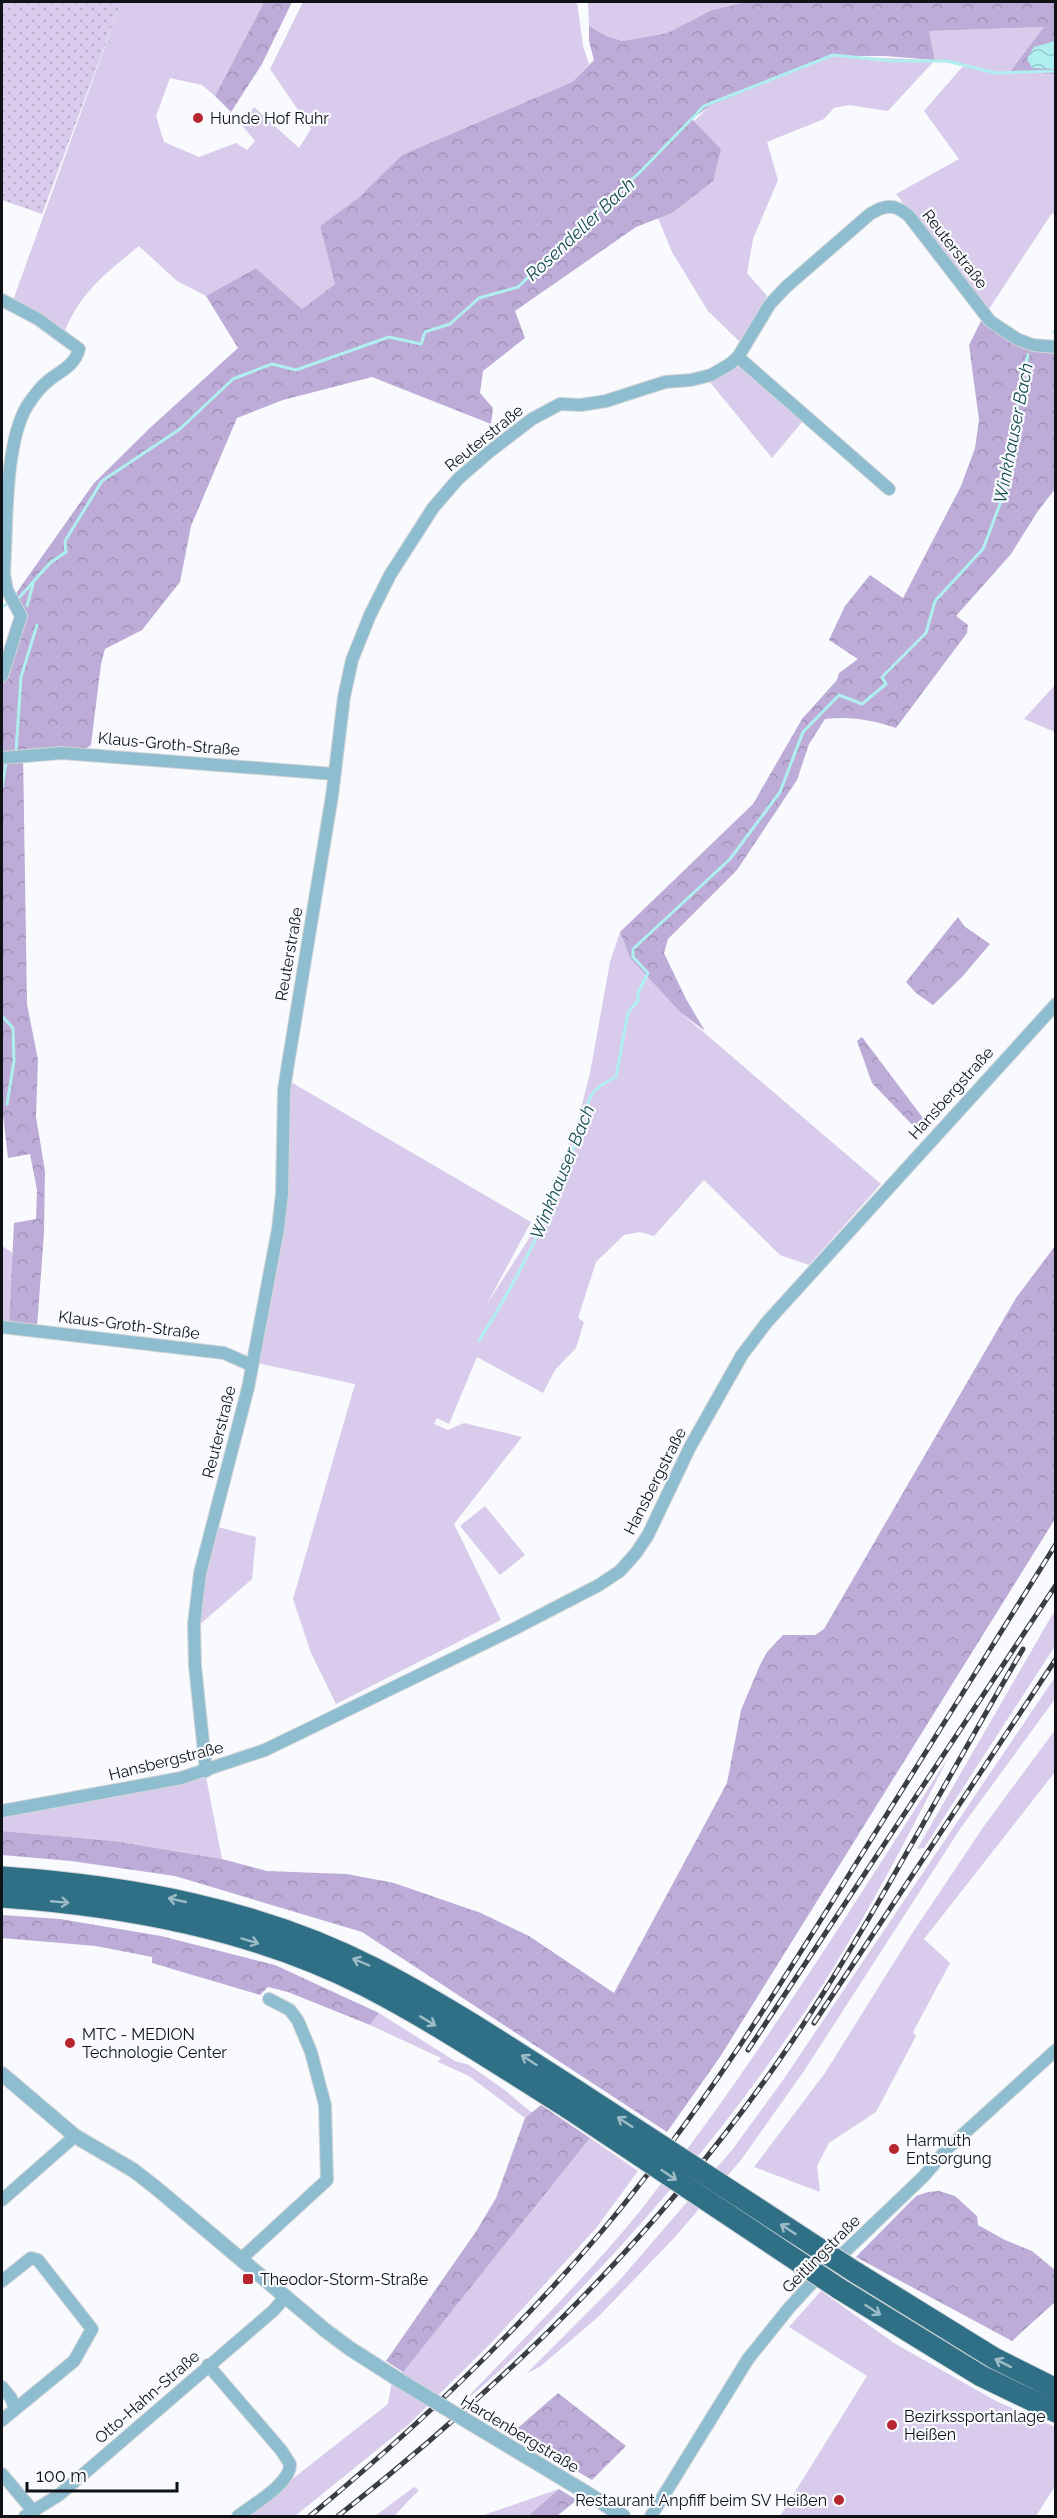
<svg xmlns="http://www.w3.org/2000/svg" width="1057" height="2518" font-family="Raleway,sans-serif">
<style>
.green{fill:#d8cbeb}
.forest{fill:url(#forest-crowns)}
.garden{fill:url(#garden-dots)}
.water{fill:url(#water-waves)}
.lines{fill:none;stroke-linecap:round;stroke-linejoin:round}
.stream{stroke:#b0eff0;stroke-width:3}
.minor-casing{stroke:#d3d5d8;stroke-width:14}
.tertiary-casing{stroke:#d3d5d8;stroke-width:16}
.motorway-casing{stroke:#d3d5d8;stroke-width:23}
.minor{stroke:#8fbdd0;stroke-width:12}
.tertiary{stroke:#8fbdd0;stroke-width:14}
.motorway{stroke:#307086;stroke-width:21}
.rail-casing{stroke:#3a3d42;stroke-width:5}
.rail{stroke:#f8fafd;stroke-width:3;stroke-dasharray:9;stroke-linecap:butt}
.tertiary-bridge-casing{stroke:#d3d5d8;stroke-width:16;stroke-linecap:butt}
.motorway-bridge-casing{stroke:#d3d5d8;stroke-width:23;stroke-linecap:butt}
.tertiary-bridge{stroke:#8fbdd0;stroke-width:14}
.motorway-bridge{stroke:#307086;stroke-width:21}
.oneway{stroke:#9ebcc7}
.poi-dot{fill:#b72631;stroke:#f8fafd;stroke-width:2}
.labels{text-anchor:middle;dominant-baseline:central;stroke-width:4.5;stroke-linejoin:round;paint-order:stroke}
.poi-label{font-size:16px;fill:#0e1217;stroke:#f8fafd;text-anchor:start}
.street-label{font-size:16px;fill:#0e1217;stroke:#f8fafd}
.water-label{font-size:18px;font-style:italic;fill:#144b4d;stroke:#f8fafd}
</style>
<defs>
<pattern id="forest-crowns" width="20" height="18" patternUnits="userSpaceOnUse" patternTransform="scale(1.5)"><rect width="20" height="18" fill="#bdacd7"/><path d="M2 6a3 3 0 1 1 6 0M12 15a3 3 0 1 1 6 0" fill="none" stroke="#a193b8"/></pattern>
<pattern id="garden-dots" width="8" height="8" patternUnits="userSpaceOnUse" patternTransform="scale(1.5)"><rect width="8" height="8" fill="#d8cbeb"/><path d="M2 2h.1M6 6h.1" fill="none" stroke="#b8adc9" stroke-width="1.8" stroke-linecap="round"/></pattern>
<pattern id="water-waves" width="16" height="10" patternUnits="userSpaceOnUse" patternTransform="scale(1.5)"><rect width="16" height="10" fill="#b0eff0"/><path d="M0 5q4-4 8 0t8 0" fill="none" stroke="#96cccd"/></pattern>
</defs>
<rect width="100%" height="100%" fill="#f8fafd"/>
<g class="green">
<path d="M 121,2 L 264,2 L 215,96 L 202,85 L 170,78 L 156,116 L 164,142 L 199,157 L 236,143 L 247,150 L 255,141 L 242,125 L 254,107 L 299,148 L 311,129 L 270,69 L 303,2 L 577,2 L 583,46 L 589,64 L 572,82 L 402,155 L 358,198 L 320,226 L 335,284 L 302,309 L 256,268 L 206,296 L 177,281 L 139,246 C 105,274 80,292 63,335 L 12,303 Z"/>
<polygon points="588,2 746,2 712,10 667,33 623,41 606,36 589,26"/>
<polygon points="1045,27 1011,72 1055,74 1055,215 1052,213 987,312 896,194 959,159 924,111 963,66 935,60 888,111 849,105 834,108 824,119 767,142 778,180 753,239 747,273 767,296 740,342 708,311 672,252 658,218 672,213 721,149 694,121 710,106 832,56 935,60 929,31"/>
<polygon points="736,367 741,367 799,414 802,422 772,458 709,381"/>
<polygon points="1055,685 1055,732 1024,719"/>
<polygon points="620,932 630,958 680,1012 881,1184 809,1265 780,1255 704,1180 654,1236 640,1232 624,1235 596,1262 578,1318 584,1322 576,1348 555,1370 543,1393 477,1357 449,1424 437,1418 434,1424 448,1430 464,1423 522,1437 454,1524 501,1620 336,1704 311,1653 293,1599 355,1384 257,1363 289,1081 531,1222 487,1304 537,1226 578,1120 590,1073 610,962"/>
<polygon points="2,1246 13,1253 9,1325 2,1323"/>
<polygon points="485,1506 525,1555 500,1575 460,1526"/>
<polygon points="214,1526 256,1537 252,1579 197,1627 197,1615"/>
<polygon points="1055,1610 1055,1646 924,1848 917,1849"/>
<polygon points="1055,1677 1055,1699 960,1829 804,2071 741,2160 675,2237 598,2317 541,2366 526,2374 618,2282 732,2150 781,2083"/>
<polygon points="1055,1730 1055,1772 924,1939 950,1963 913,2032 916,2036 876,2112 829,2143 817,2166 820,2192 754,2167 825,2073 913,1932 984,1826"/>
<path d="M 948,1758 C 911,1831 873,1904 830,1973 C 761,2082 680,2184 592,2277 C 550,2322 509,2365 461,2404 C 521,2341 585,2279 640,2211 C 753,2068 849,1911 948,1758 Z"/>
<polygon points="206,1777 222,1859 115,1841 2,1831 2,1816 122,1796"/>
<polygon points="379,2013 455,2061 469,2065 506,2091 532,2113 525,2118 469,2076 438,2062 441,2058 370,2025"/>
<polygon points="590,2138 638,2171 597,2227 492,2342 409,2424 295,2516 245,2516 388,2404 391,2386"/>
<polygon points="821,2291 894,2343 996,2401 1055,2427 1055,2486 1036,2516 780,2516 867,2376 789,2327"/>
<polygon points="414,2487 419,2490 394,2516 375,2516"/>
<polygon points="559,2489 528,2516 481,2516"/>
</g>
<g class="forest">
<polygon points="264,2 292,2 262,64 231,112 215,96"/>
<polygon points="746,2 1055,2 1055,74 1010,72 1044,27 929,31 935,60 885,56 832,56 710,106 692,119 721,149 713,181 672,213 636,227 515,311 525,338 483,371 480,393 493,408 491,424 372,377 283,400 237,418 191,526 180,582 142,630 105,649 101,664 91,745 86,749 23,753 27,1004 38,1060 36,1117 45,1171 44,1233 37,1327 9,1325 14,1223 36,1219 37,1190 30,1154 8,1158 2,1106 2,688 22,617 12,599 94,483 152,426 238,348 206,296 256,268 302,309 335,284 320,226 358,198 402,155 572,82 594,60 589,41 589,26 606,36 623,41 667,33 712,10"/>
<path d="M 982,319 C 1003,339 1027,348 1055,350 L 1055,489 L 1038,511 L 1011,554 L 956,616 L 968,625 L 967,633 L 896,728 C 872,720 851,716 825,719 L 809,744 L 797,780 L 737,870 L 668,939 L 664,953 L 686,999 L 705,1031 L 680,1012 L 630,958 L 620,932 L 753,804 L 802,719 L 837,680 L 839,673 L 858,659 L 829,640 L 845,606 L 870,575 L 903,598 L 961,486 L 975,448 L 979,420 L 969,345 Z"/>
<polygon points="958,917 964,926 990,944 962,977 933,1005 916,993 906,982"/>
<polygon points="862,1037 926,1122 921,1134 872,1083 857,1041"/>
<polygon points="1055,1246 1055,1519 720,2057 667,2132 362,1932 175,1876 71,1861 2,1855 2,1831 115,1841 222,1859 267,1871 347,1874 394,1883 481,1913 529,1936 614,1993 727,1783 741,1710 760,1665 767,1652 783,1635 815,1635 824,1629 1016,1298"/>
<polygon points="2,1915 60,1919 161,1936 275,1965 379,2013 370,2025 288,1992 268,1987 260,1995 152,1963 152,1957 96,1946 2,1938"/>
<polygon points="541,2105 590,2138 403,2372 386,2361 477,2230 496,2198 525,2118"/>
<polygon points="939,2191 955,2196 977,2216 978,2225 1005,2240 1032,2251 1055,2270 1055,2302 1012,2341 856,2257 916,2196 928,2192"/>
<polygon points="558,2393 626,2446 592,2480 512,2433"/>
<polygon points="559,2489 577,2500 557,2516 528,2516"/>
</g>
<polygon class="garden" points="21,2 121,2 42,214 2,200 2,3"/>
<polygon class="water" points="1055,41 1055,69 1032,68 1027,59 1034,47"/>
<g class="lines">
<g class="stream">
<polyline points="1054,333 1056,329"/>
<polyline points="18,599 50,563 66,552 65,541 102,481 180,429 233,379 272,364 296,370 389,337 421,344 425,332 450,324 479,298 518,287 641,171 704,106 833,55 893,61 947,61 996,73 1056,71"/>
<polyline points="27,606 33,584"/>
<polyline points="2,607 7,604"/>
<polyline points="16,752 21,677 37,625"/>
<polyline points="2,788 6,763"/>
<polyline points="2,1016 13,1028 14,1061 7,1104"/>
<path d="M 479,1341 C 515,1284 545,1224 569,1161 C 577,1141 581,1116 591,1096 C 596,1087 607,1081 616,1077 L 628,1012 L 638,1001 L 638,993 L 648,973 L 633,957 L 633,949 L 730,859 L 780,792 L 803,732 L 839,695 L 862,704 L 886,684 L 882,677 L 926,633 L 935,601 L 983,549 L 1003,496 L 1004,484 L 1008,475 L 1005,465 L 1011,457 L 1018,424 L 1017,407 L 1023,394 L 1021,382 L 1028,355"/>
</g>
<g class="minor-casing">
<g id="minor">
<path d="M 2,300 L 38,319 L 79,349 C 75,366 60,371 48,381 C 39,388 33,397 27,406 C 4,445 7,528 4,574 L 7,590 L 21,616 L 2,676"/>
<polyline points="738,357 889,489"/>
<polyline points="2,758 62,753 334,774"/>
<polyline points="2,1327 224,1353 251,1365"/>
<path d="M 206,1771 L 195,1666 L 194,1624 L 200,1573 L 248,1388 L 278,1229 L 282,1193 L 284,1090 L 287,1070 L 332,796 L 344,697 L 352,660 L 370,615 L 390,575 L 433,508 L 458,479 L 489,452 L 532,419 L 560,404 L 581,405 L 606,401 L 665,382 L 691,380 L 711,375 L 730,364 L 738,357 L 770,304 L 786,287 L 870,214 C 886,204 895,204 909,216 L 990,321 L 1017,339 L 1033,345 L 1056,347"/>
<polyline points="2,1811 181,1778 265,1750 514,1629 599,1585 620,1571 636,1553 648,1535 690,1447 742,1355 767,1322 1056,1004"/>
<polyline points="2,2200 75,2136"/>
<polyline points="241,2259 327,2180 325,2105 311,2052 298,2021 290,2010 269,1999"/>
<polyline points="2,2281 31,2258 38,2260 92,2329 74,2361 2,2420"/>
<path d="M 208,2365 L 281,2450 L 290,2464 C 291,2483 253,2505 238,2516"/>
<polyline points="2,2387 11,2398 15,2408"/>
<polyline points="2,2474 34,2512"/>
<polyline points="25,2516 59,2495 273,2311 286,2296"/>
<polyline points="651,2516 748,2359 789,2308 811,2284 923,2177 948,2148 1056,2050"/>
</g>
</g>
<g class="tertiary-casing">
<g id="tertiary">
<polyline points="2,2074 75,2136 133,2170 155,2187 325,2330 349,2348 399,2380"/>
<polyline points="585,2492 623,2516"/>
</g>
</g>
<g class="motorway-casing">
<g id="motorway">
<path d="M 2,1877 C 130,1886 260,1909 376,1969 C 446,2005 512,2049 579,2092"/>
<path d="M 2,1897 C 126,1906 253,1929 365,1986 C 435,2022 501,2066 568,2108"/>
<polyline points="855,2272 994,2358 1056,2389"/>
<polyline points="838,2288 981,2376 1056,2412"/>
</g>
</g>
<use href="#minor" class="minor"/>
<use href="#tertiary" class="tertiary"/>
<use href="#motorway" class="motorway"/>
<g class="rail-casing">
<g id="rail">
<polyline points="814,2023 1056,1659"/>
<polyline points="748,2050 1056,1585"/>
<path d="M 310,2516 C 415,2429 514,2335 602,2231 C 697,2118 775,1994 852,1870 C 920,1761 988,1653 1056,1544"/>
<path d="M 338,2516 C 511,2380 669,2224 793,2040 C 877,1914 946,1779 1023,1649"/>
</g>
</g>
<use href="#rail" class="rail"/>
<g class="tertiary-bridge-casing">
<polyline id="tertiary-bridge" points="399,2380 585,2492"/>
</g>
<g class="motorway-bridge-casing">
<g id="motorway-bridge">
<polyline points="579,2092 855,2272"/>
<polyline points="568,2108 838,2288"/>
</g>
</g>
<use href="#tertiary-bridge" class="tertiary-bridge"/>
<use href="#motorway-bridge" class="motorway-bridge"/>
</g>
<defs><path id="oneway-shaft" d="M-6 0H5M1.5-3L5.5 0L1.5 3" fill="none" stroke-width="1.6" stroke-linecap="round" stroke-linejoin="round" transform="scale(1.5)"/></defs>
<g class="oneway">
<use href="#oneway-shaft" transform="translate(177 1900) rotate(-167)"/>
<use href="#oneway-shaft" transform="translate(60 1902) rotate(5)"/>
<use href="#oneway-shaft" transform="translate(250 1941) rotate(17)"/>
<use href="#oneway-shaft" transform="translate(361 1962) rotate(-157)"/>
<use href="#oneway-shaft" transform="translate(428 2021) rotate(31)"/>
<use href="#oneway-shaft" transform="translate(529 2060) rotate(-147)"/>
<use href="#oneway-shaft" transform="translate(625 2122) rotate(-147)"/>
<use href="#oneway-shaft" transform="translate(669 2175) rotate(34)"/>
<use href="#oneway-shaft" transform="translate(788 2229) rotate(-147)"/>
<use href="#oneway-shaft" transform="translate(873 2310) rotate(33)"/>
<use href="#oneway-shaft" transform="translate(1003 2363) rotate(-153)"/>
</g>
<g class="poi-dot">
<circle cx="198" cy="118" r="6"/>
<circle cx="70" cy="2043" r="6"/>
<circle cx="894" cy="2149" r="6"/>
<rect x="242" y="2273" width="12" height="12" rx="3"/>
<circle cx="892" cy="2425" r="6"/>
<circle cx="839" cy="2500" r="6"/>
</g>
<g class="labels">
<g class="poi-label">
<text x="210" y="118">Hunde Hof Ruhr</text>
<text x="82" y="2034">MTC - MEDION<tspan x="82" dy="18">Technologie Center</tspan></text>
<text x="906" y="2140">Harmuth<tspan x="906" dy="18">Entsorgung</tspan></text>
<text x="260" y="2279">Theodor-Storm-Straße</text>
<text x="904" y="2416">Bezirkssportanlage<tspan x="904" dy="18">Heißen</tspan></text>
<text x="827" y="2500" text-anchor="end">Restaurant Anpfiff beim SV Heißen</text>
</g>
<g class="street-label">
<text transform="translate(955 249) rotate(52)">Reuterstraße</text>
<text transform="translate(484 438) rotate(-39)">Reuterstraße</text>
<text transform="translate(169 744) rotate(5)">Klaus-Groth-Straße</text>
<text transform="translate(289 954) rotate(-80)">Reuterstraße</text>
<text transform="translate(951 1093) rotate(-48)">Hansbergstraße</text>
<text transform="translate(129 1325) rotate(7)">Klaus-Groth-Straße</text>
<text transform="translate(219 1432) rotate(-76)">Reuterstraße</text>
<text transform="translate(655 1481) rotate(-63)">Hansbergstraße</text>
<text transform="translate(166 1761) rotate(-14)">Hansbergstraße</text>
<text transform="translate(821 2254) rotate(-45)">Geitlingstraße</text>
<text transform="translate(147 2397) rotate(-41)">Otto-Hahn-Straße</text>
<text transform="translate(520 2434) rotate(31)">Hardenbergstraße</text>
</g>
<g class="water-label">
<text transform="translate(580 229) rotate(-43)">Rosendeller Bach</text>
<text transform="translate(1013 433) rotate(-79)">Winkhauser Bach</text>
<text transform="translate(562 1172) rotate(-68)">Winkhauser Bach</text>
</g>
</g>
<rect width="1057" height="2518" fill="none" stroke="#0e1217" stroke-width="6"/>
<path d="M27 2482v9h150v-9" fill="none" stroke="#0e1217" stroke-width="3"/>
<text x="36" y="2482" font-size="18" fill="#0e1217" stroke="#f8fafd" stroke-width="4.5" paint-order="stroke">100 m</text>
</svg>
